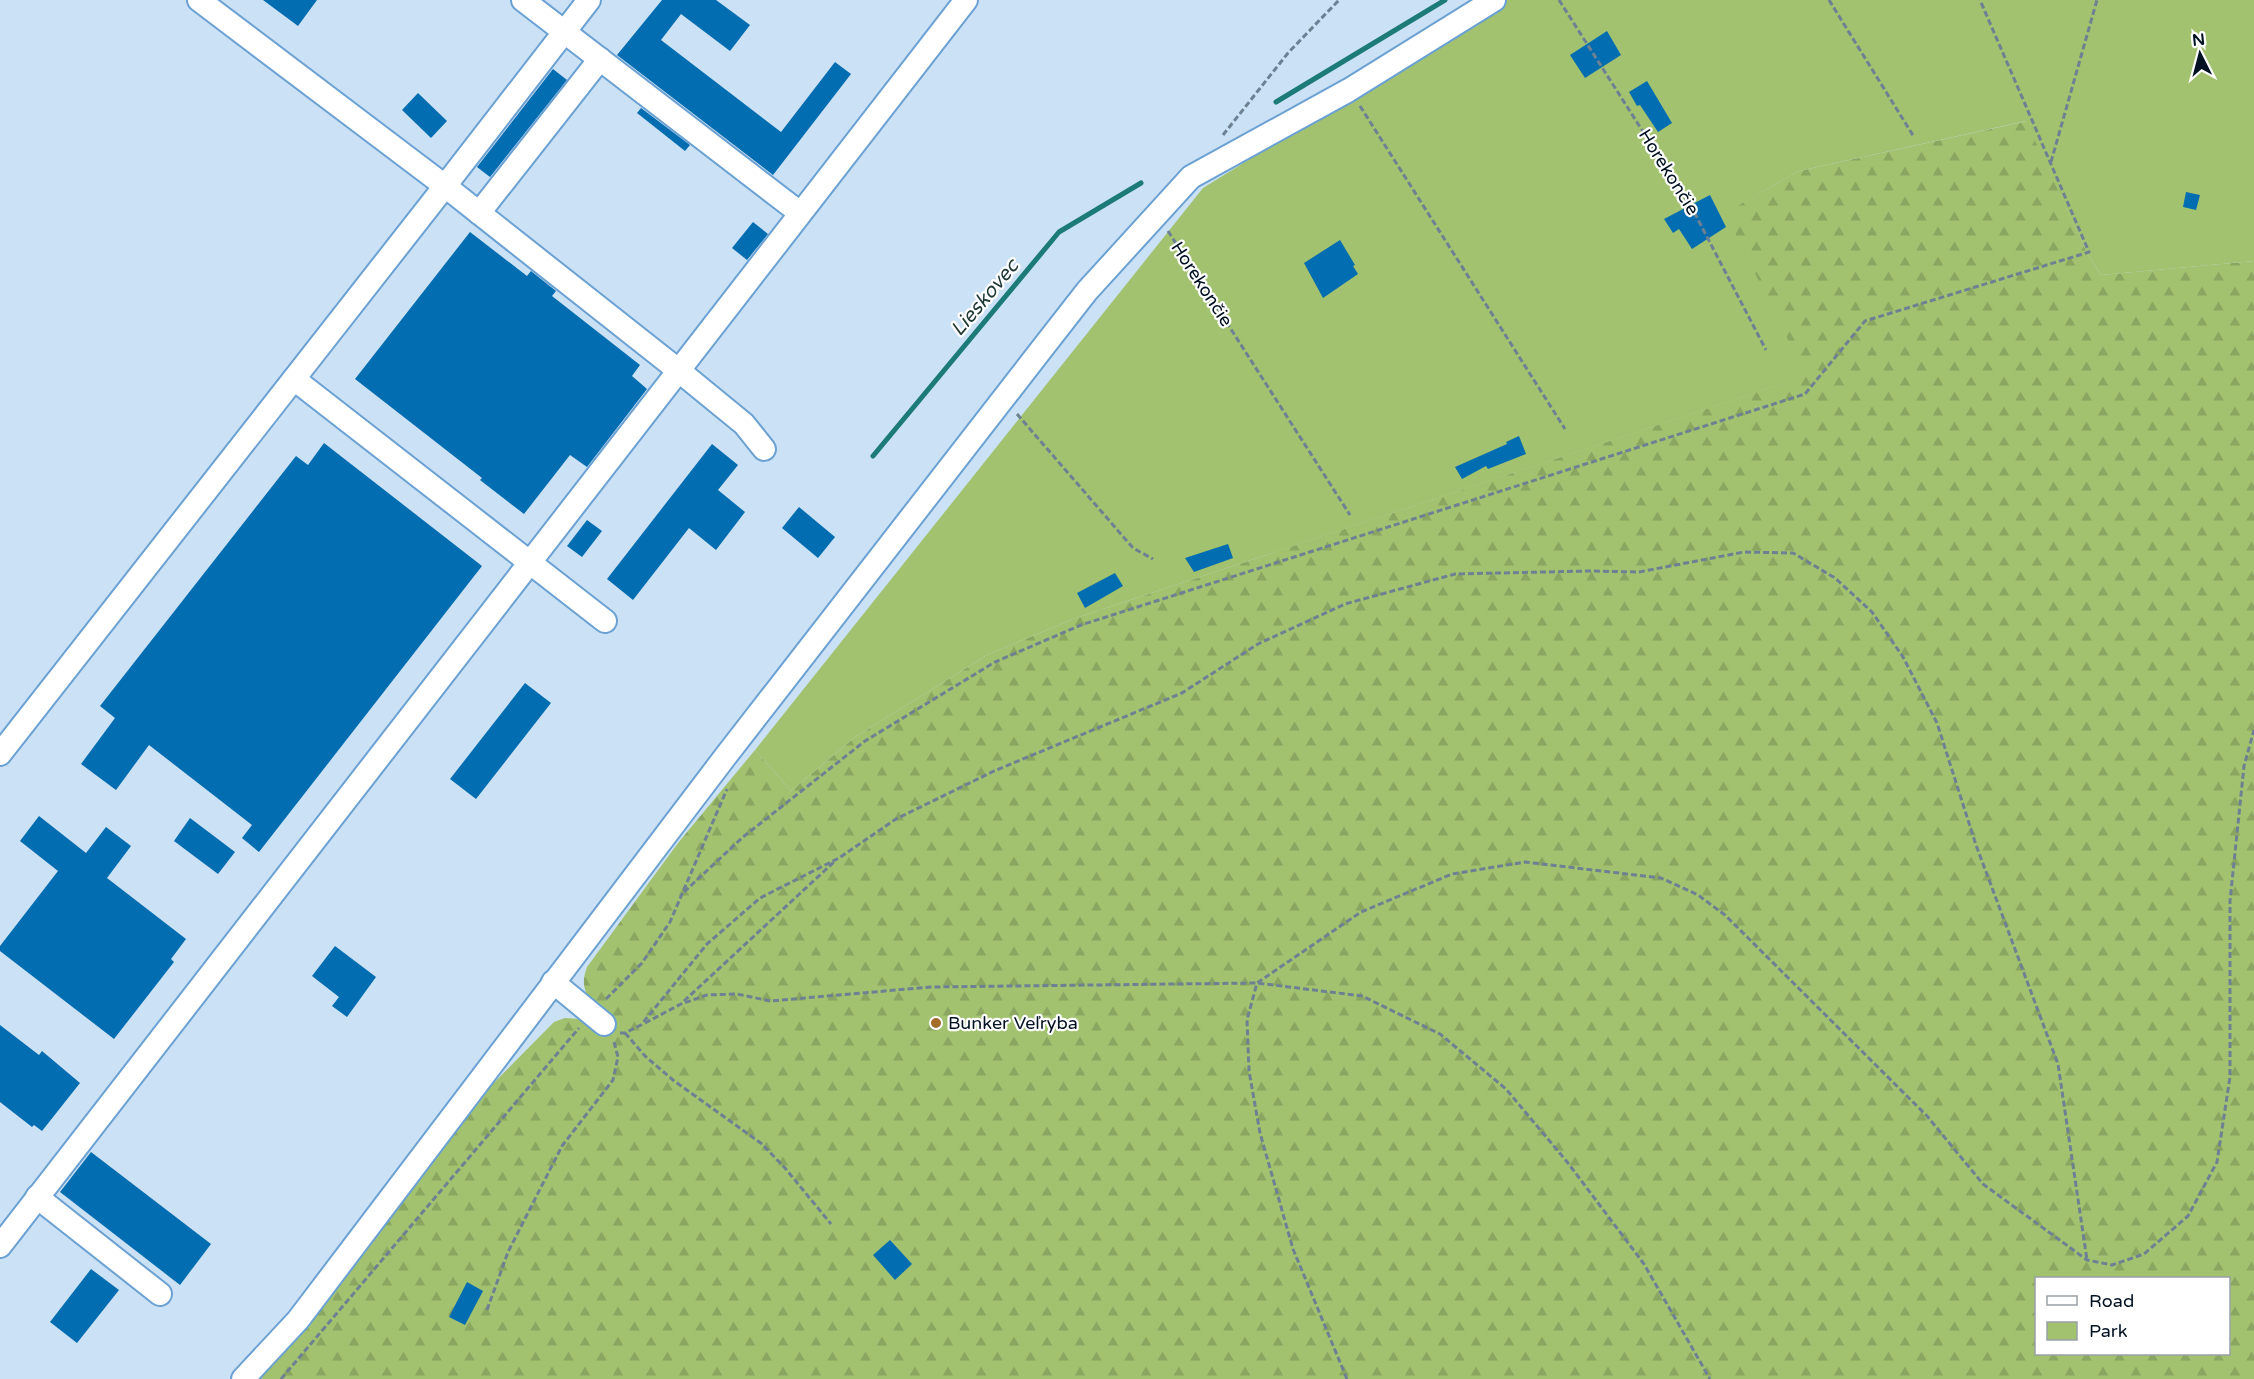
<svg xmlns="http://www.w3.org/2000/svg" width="2254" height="1379" font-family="'Varela Round',sans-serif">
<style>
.forest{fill:url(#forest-firs);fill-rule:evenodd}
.green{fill:#a2c26f}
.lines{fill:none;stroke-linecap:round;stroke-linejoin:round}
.stream{stroke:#1c7b79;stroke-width:5}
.building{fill:#026db0}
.minor-casing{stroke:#6ba1d2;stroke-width:26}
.path{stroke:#6d8193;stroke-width:3;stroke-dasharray:6 3;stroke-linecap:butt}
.minor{stroke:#fff;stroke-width:22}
.poi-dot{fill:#a46b29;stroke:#fff;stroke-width:2}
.labels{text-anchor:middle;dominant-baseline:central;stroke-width:4.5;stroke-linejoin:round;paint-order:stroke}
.street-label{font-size:18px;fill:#012;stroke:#fff}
.poi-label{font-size:18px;fill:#012;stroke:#fff;text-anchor:start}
.water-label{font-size:20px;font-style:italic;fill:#1f3936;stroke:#fff}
</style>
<defs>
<pattern id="forest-firs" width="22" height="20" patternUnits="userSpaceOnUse" patternTransform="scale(1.5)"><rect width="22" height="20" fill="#a2c26f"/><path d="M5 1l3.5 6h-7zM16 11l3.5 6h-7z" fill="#8aa660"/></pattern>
</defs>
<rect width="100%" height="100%" fill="#cbe1f5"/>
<path class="forest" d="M 2027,121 L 2087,253 L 2101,275 L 2254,261 L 2254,1379 L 256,1379 L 477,1100 L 554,1022 L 565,1018 L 581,1019 L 589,998 C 582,987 583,978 587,967 L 678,843 L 755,750 L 791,791 L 855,737 L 987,655 L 1073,619 L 1805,376 L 1724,213 L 1799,171 ZM 2036,1278 L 2228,1278 L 2228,1354 L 2036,1354 Z"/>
<polygon class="green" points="1506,0 2254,0 2254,261 2101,275 2087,253 2026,121 1799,171 1725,213 1806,376 1073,619 987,655 855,737 791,791 755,750 1203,188"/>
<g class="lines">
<g class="stream">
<polyline points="1276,102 1445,0"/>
<polyline points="873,456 1059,232 1141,183"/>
</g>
</g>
<g class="building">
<polygon points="263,0 317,0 298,26"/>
<polygon points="662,0 716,0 750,25 730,51 681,14 661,40 781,132 835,62 851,74 773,175 617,55"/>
<polygon points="1607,31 1621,55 1585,78 1570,55"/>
<polygon points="553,69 567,80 490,177 477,167"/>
<polygon points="1647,81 1672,123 1658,132 1640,105 1637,106 1629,92"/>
<polygon points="418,93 447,121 431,138 402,110"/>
<polygon points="641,108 690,145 685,151 637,113"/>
<polygon points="2186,192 2200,195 2196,210 2183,207"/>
<polygon points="1710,195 1726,227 1692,249 1679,229 1673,233 1664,219"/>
<polygon points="753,222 768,234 747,260 732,248"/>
<polygon points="470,232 527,276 531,271 556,291 552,296 640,365 632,376 647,389 587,467 570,455 524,514 480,480 482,478 355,379"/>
<polygon points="1340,240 1355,265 1353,266 1358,274 1323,298 1304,263"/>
<polygon points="1519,436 1526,454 1488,469 1486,466 1462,479 1455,467 1507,444 1506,442"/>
<polygon points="324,443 482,566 259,852 242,838 252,825 149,745 116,790 81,764 115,718 100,706 296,456 308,465"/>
<polygon points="712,444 738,465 718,490 745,512 716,550 689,528 633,600 607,579"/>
<polygon points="799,507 835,537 818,558 782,528"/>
<polygon points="587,520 602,531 582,557 567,546"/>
<polygon points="1228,544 1233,558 1194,572 1185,558"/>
<polygon points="1115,573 1123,586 1085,608 1077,593"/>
<polygon points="525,683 551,703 476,799 450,779"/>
<polygon points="39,816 86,853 106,827 131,846 107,878 186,939 171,959 174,962 114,1039 0,951 0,946 58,871 20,841"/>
<polygon points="190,818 235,852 218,874 174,841"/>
<polygon points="335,946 376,977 347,1017 332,1006 339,997 312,976"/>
<polygon points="0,1025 39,1055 42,1051 80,1083 42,1131 34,1125 32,1127 0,1102"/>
<polygon points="91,1152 211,1244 180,1285 60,1192"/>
<polygon points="890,1240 912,1264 895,1280 873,1255"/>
<polygon points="91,1269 119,1290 77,1343 50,1322"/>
<polygon points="467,1282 483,1291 465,1325 449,1317"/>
</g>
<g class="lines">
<g class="minor-casing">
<g id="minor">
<polyline points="199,0 445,186 678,370 744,424 764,449"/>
<polyline points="523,0 800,213"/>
<polyline points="479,213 600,59"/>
<polyline points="294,379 605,621"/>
<polyline points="0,754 445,186 589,0"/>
<polyline points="553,982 604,1024"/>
<polyline points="37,1197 160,1294"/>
<polyline points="0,1246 966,0"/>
<polyline points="243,1379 298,1320 725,757 1041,350 1087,291 1191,177 1349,90 1494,0"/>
</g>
</g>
<g class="path">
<polyline points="1559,0 1693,210 1766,350"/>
<polyline points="1829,0 1914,137"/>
<polyline points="1360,106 1565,429"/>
<polyline points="1223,135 1288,53 1339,0"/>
<polyline points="2051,162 2097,0"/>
<polyline points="1168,231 1350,515"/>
<polyline points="1017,414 1133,548 1153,559"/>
<polyline points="684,892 743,837 865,741 995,662 1081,625 1805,394 1865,321 2089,252 1980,0"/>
<polyline points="606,999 642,963 670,922 727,789"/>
<polyline points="684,1001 835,861"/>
<polyline points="645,1023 681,1004 707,995 737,994 770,1001 931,987 1257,983 1362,996 1440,1034 1506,1089 1568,1163 1644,1264 1710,1379"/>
<polyline points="620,1033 625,1033 641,1025 707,944 760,898 839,858 896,819 994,771 1182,693 1258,644 1345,604 1455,574 1589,571 1639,572 1744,552 1793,553 1835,578 1872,612 1903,657 1937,723 1976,845 2058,1064 2087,1260"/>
<polyline points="625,1033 645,1056 673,1080 762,1144 785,1168 831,1224"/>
<polyline points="487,1310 508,1252 562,1146 613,1080 618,1057 614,1042"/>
<polyline points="281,1379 579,1028"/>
<polyline points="1347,1379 1293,1249 1260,1133 1249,1071 1247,1020 1257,983 1361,912 1452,874 1525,862 1661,878 1698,895 1725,915 1927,1116 1983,1184 2087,1260 2112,1265 2144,1254 2188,1216 2217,1162 2230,1077 2230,901 2244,766 2254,730"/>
</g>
<use href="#minor" class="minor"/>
</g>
<circle class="poi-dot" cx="936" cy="1023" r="6"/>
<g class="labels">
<g class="street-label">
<text transform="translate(1669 172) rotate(58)">Horekončie</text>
<text transform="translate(1202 284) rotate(57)">Horekončie</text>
</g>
<g class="poi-label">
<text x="948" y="1023">Bunker Veľryba</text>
</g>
<g class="water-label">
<text transform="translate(985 298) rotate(-50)">Lieskovec</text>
</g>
</g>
<rect x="2035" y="1277" width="195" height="78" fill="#ffffff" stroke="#99a0a7" stroke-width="1.5"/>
<rect x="2047" y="1296" width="30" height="9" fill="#ffffff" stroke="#99a0a7" stroke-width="1.5"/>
<text x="2089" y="1307" font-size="18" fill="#001122">Road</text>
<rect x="2047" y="1322" width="30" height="18" fill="#a2c26f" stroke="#99a0a7" stroke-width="1.5"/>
<text x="2089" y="1337" font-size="18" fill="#001122">Park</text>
<g transform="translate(2200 54) rotate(354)" stroke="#ffffff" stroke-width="4.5" paint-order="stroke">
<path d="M0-4.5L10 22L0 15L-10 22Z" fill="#001122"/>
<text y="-9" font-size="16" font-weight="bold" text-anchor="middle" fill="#001122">N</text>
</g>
</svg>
